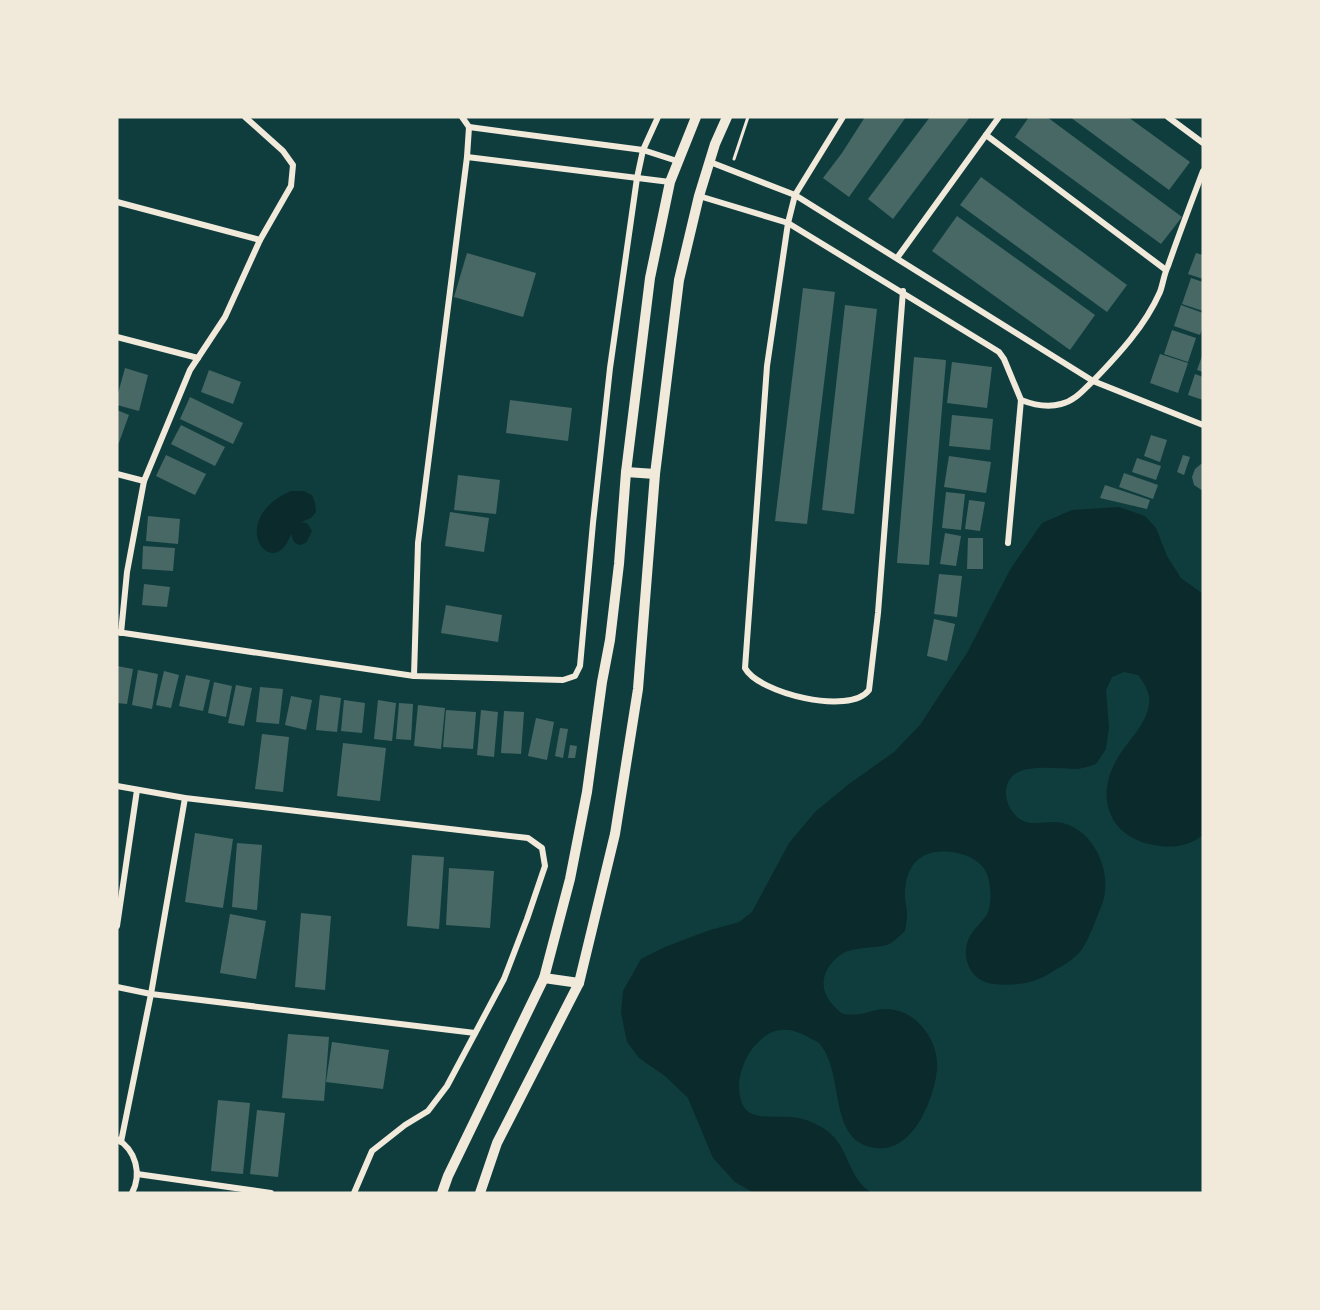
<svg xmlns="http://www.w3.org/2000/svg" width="1320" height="1310" font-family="'Source Sans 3',sans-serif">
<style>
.water{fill:#0a2a2b}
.building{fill:#486865}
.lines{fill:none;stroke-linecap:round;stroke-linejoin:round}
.path{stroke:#f1e9da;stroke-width:3}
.minor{stroke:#f1e9da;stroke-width:6}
.tertiary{stroke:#f1e9da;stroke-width:10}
</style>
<rect width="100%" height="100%" fill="#0f3d3e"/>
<g class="water">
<path d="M 291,491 L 303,491 L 312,495 L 315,503 L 316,512 L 311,518 L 301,522 L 307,523 L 312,531 L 306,543 L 299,545 L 294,542 L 291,534 C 273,585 224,520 291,491 Z"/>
<path d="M 1119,507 L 1145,516 L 1156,528 L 1167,556 L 1181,578 L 1203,594 L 1203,835 C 1190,845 1177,848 1160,846 C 1112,841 1093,801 1117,759 C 1128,740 1146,726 1149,704 C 1151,693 1144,683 1138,675 L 1124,672 L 1112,677 L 1106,690 L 1109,727 L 1106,749 L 1096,764 C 1090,766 1084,768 1078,769 C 1061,769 1030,764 1015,774 C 998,786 1007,816 1026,822 C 1037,825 1053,820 1066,824 C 1097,834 1114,877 1101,907 C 1096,919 1088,942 1080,952 C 1071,962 1058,968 1047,975 C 1031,984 1012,986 994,984 C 971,982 960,958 969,938 C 974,928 984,921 988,912 C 992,901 991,882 986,872 C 981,861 968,855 957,853 C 927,847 907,859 905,891 C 904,899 907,906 907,914 C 907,919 906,926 905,931 C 899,936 893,943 887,945 C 872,949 851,946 839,956 C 821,970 818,990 834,1006 C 837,1009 840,1013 844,1014 C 861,1017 869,1010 884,1009 C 915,1007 940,1041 937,1070 C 934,1099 913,1153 876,1148 C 826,1142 846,1073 819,1043 C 817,1041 811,1039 808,1037 C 800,1033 791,1029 782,1030 C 769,1030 760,1040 752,1049 C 745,1058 739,1074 739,1086 C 740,1124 764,1115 791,1117 C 805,1118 822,1125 832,1135 C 849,1151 850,1182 873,1193 L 754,1193 L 735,1182 L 713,1158 L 688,1098 L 665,1076 L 639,1058 L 627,1042 L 621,1013 L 623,991 L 641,959 L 665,947 L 707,931 L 739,922 L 752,912 L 789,843 L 816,811 L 849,784 L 894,752 L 920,725 L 967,653 L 1011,568 L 1042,523 L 1072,510 Z"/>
</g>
<g class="building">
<polygon points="865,117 906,117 849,197 823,178 842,153"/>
<polygon points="930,117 970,117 893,219 868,199"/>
<polygon points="1029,117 1047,117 1182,217 1161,244 1015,137"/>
<polygon points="1070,117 1128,117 1190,162 1169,190"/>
<polygon points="981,177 1127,285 1107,312 960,205"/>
<polygon points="957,216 1095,315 1070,350 932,251"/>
<polygon points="467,253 536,273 523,317 454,297"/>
<polygon points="1196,253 1203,255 1203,279 1188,274"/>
<polygon points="1191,278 1203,282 1203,311 1182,304"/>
<polygon points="803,288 835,292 807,524 775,521"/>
<polygon points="845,305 877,309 854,514 822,510"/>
<polygon points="1181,305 1203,313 1203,327 1200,335 1174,326"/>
<polygon points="1172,330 1196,338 1188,362 1164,354"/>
<polygon points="1203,353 1203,372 1197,370"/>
<polygon points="1160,354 1188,363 1178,393 1150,383"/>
<polygon points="914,357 946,360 929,565 897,563"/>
<polygon points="952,362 992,367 987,408 947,403"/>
<polygon points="125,368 148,375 139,411 117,405 117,397"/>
<polygon points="209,370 241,382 233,404 201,392"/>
<polygon points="1195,374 1203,377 1203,400 1188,395"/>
<polygon points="190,397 243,423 233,444 180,419"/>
<polygon points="510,400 572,408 568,441 506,433"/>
<polygon points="117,410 129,415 117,448"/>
<polygon points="952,415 993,419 990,450 949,446"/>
<polygon points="181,425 225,447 215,466 171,444"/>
<polygon points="1151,435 1167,440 1160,462 1144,456"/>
<polygon points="166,455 206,474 195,495 156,476"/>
<polygon points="1183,455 1190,457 1184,475 1177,472"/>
<polygon points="949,456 991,462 986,493 944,487"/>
<polygon points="1137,458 1161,466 1156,480 1132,472"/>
<polygon points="1201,464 1203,464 1203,491 1194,485 1192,477 1195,469"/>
<polygon points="1124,473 1158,485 1153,499 1119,487"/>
<polygon points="458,475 500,480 496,514 454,510"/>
<polygon points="1105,485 1150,500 1147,509 1100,498"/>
<polygon points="946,492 965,494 961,530 942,528"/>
<polygon points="969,500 985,502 980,531 965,529"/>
<polygon points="450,512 489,518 484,552 445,546"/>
<polygon points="148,516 180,519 178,544 146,541"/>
<polygon points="945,533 961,536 956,566 940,564"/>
<polygon points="968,538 983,538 983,569 967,569"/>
<polygon points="143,546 175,548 173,571 142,569"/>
<polygon points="939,574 962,576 957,617 934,614"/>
<polygon points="144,584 170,587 167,607 142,605"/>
<polygon points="446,605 502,615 498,642 441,633"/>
<polygon points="934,619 955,624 947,661 927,656"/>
<polygon points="117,666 133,669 127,704 117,703"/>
<polygon points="138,670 158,674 152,709 132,705"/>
<polygon points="164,671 179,675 171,708 156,705"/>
<polygon points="186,675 210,680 203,711 179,706"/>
<polygon points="214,682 232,686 226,717 208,713"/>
<polygon points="236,685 252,688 244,726 228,723"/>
<polygon points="260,687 283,689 279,724 256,722"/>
<polygon points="320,695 341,698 337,732 316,730"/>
<polygon points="291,696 312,700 306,730 285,725"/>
<polygon points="344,700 365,703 362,733 341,731"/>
<polygon points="378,700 396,703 392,741 374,739"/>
<polygon points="399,703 413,704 411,740 396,739"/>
<polygon points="418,705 445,708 441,749 414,746"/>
<polygon points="446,710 476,712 473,749 443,747"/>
<polygon points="481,710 498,712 494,757 477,755"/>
<polygon points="504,711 524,712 521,754 501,753"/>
<polygon points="536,718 554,722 547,760 528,756"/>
<polygon points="560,728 568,729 563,758 555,756"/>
<polygon points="262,734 289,737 283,792 255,789"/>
<polygon points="343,743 386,748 380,801 337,796"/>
<polygon points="570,745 577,746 575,758 568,758"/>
<polygon points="195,833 233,839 223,908 185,902"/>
<polygon points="237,843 262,845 257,910 232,907"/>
<polygon points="412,855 444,857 439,929 407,926"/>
<polygon points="449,868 494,871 490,928 446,925"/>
<polygon points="301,913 331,916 325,990 295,987"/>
<polygon points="230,914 266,921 256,979 220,973"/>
<polygon points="288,1034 329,1037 324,1101 282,1098"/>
<polygon points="332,1042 389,1050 383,1089 326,1082"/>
<polygon points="218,1100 250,1103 243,1174 211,1171"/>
<polygon points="257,1110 285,1113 278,1177 250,1174"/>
</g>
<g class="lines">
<polyline class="path" points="734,159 748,117"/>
<g class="minor">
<path d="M 843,117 L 795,195 L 788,223 L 767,366 L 745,668 C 758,693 850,716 869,690 L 878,613 L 903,291"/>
<polyline points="1168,117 1203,143"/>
<polyline points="469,127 643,150 677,161"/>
<polyline points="986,135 1166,270"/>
<polyline points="467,157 670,182"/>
<polyline points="710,162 795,195 1093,381 1203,425"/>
<path d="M 699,196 L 788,223 L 991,347 L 999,352 L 1004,359 L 1021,400 C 1034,405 1047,408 1061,404 C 1075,401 1084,389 1094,380 C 1119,354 1145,326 1160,292 C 1163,284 1164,274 1168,266 C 1179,234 1191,203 1203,171"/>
<polyline points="117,202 260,240"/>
<polyline points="897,258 999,117"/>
<polyline points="117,337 198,358"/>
<polyline points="117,474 144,481"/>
<polyline points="1008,543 1021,400"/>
<polyline points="117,632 414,676 563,680 575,676 580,666 593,523 610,368 637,178 643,150 658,117"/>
<polyline points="121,633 127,572 144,481 190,370 225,317 260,240 291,186 293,165 283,151 245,117"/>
<polyline points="414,676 418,543 467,157 469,127 462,117"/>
<polyline points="117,786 185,798 528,838 542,848 545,866 527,919 504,979 447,1086 428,1111 405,1125 372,1151 354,1193"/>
<polyline points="117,926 137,790"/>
<polyline points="117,987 151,994 475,1033"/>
<path d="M 117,1139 C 136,1150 142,1174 132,1193"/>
<polyline points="121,1142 151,994 185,798"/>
<polyline points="137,1174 271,1193"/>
</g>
<g class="tertiary">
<polyline points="626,472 655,474"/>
<polyline points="544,978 579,983"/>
<polyline points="442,1193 448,1176 544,978 570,879 587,792 602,682 610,640 619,564 626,472 650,278 670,182 696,117"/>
<polyline points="480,1193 497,1143 579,983 615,834 638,689 655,474 679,280 699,196 715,144 727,117"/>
</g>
</g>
<rect width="1320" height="1310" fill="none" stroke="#f1e9da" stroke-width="237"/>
</svg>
